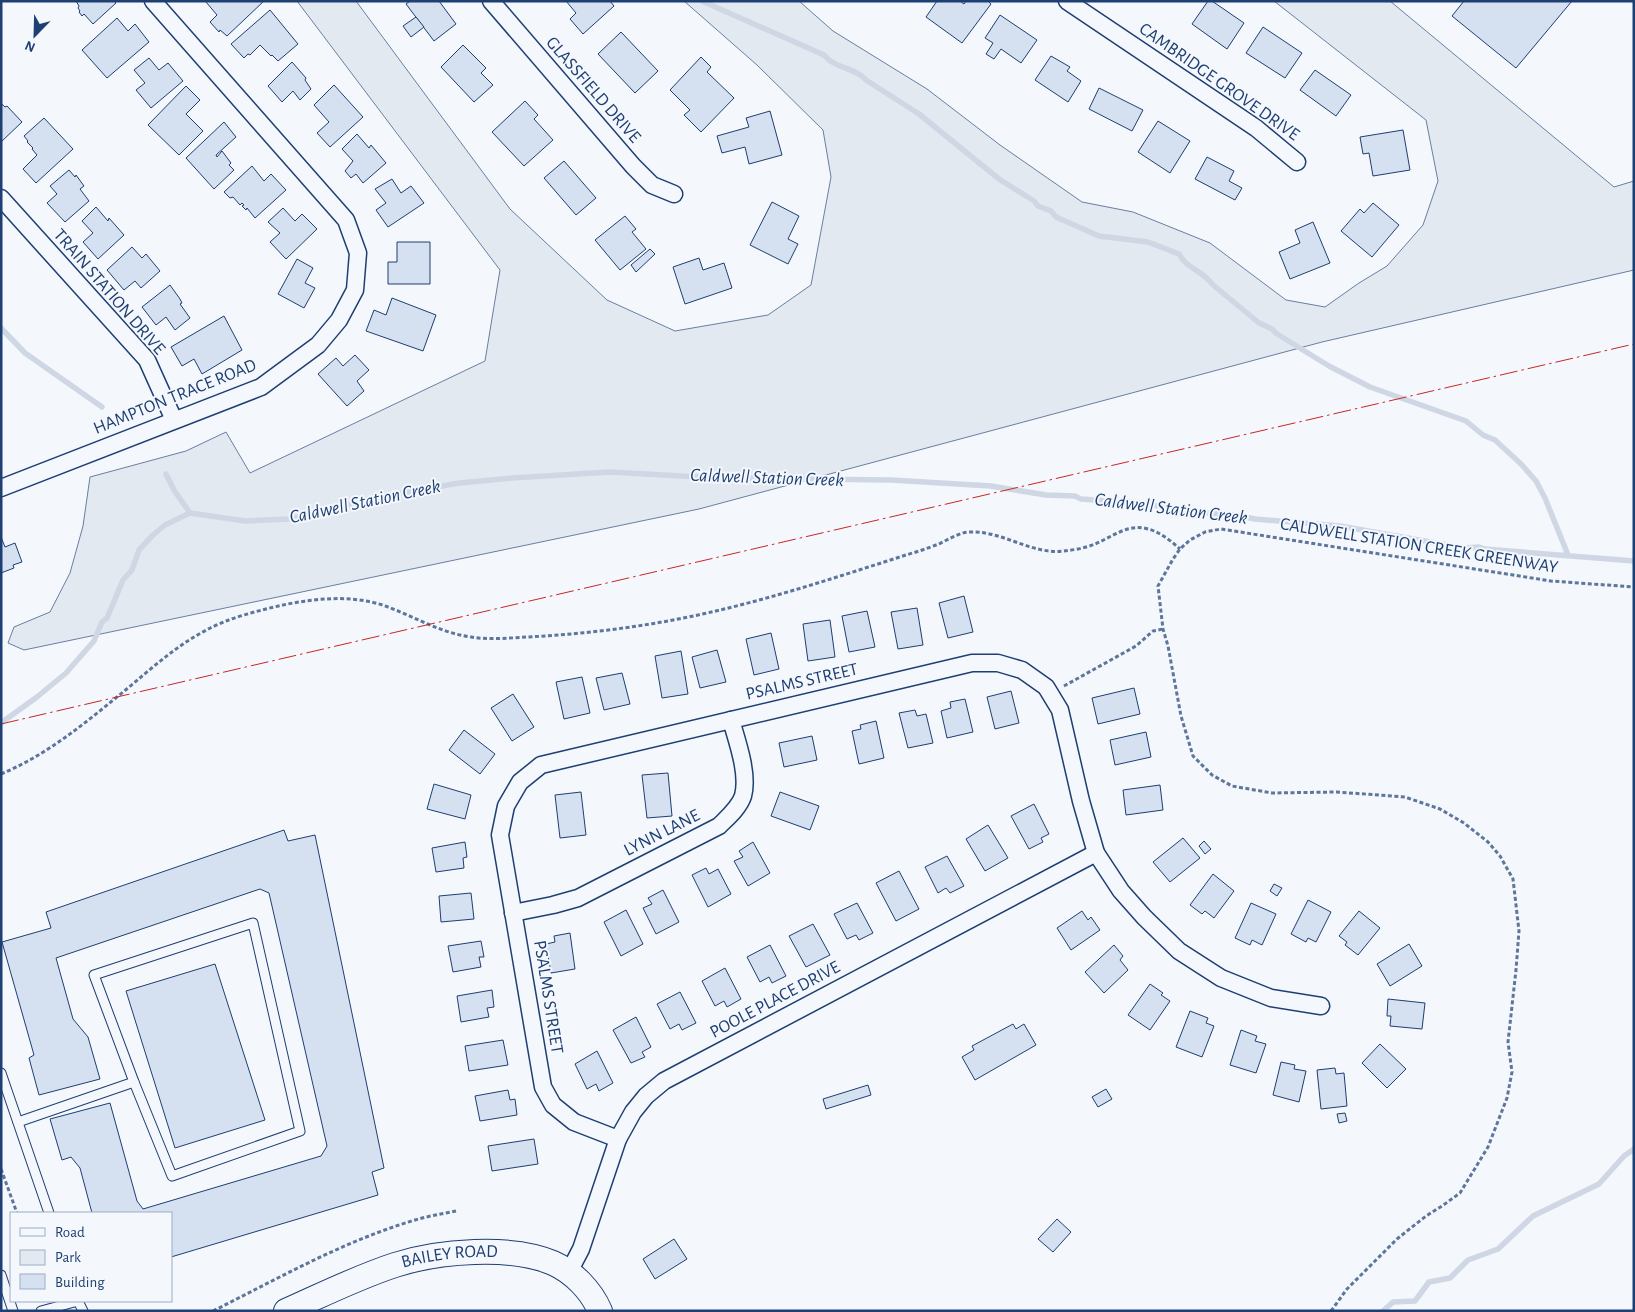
<svg xmlns="http://www.w3.org/2000/svg" width="1635" height="1312" font-family="'Alegreya Sans',sans-serif">
<style>
.green{fill:#e3e9f0;stroke:#687fa3}
.lines{fill:none;stroke-linecap:round;stroke-linejoin:round}
.stream{stroke:#cfd7e4;stroke-width:5.5}
.building{fill:#d5e0f0;stroke:#1d3f73}
.lane-casing{stroke:#1d3f73;stroke-width:11}
.street-casing{stroke:#1d3f73;stroke-width:19}
.secondary-casing{stroke:#1d3f73;stroke-width:26}
.path{stroke:#5e769c;stroke-width:3;stroke-dasharray:4 2.5;stroke-linecap:butt}
.lane{stroke:#f4f7fb;stroke-width:9}
.street{stroke:#f4f7fb;stroke-width:16}
.secondary{stroke:#f4f7fb;stroke-width:24}
.power{stroke:#c62828;stroke-width:1;stroke-dasharray:18 4 2.5 4;stroke-linecap:butt}
.labels{text-anchor:middle;dominant-baseline:central;stroke-width:4;stroke-linejoin:round;paint-order:stroke}
.street-label{font-size:18px;fill:#1d3f73;stroke:#f4f7fb}
.water-label{font-size:19px;font-style:italic;fill:#1d3f73;stroke:#f4f7fb}
</style>
<rect width="100%" height="100%" fill="#f4f7fb"/>
<polygon class="green" points="297,1 356,1 510,209 607,300 675,331 768,315 811,285 831,177 823,130 757,65 684,1 799,1 833,31 927,89 1000,145 1082,202 1133,212 1210,243 1286,300 1325,307 1359,283 1387,266 1423,225 1438,181 1426,120 1274,1 1390,1 1614,187 1634,181 1634,270 1322,342 699,509 24,650 8,643 14,627 50,612 70,573 83,526 90,477 186,451 226,432 250,473 485,361 500,270"/>
<g class="lines">
<g class="stream">
<path d="M 702,1 L 824,55 C 835,69 855,67 866,80 L 919,114 L 999,179 L 1034,201 L 1038,206 L 1051,211 L 1056,217 L 1099,236 L 1148,242 L 1179,254 C 1187,269 1202,270 1212,284 L 1259,323 L 1272,329 L 1277,334 L 1329,366 L 1370,387 L 1466,421 L 1483,435 L 1495,440 L 1521,464 L 1536,481 L 1545,498 L 1568,555"/>
<polyline points="1,328 25,353 102,407"/>
<polyline points="166,474 174,490 190,513"/>
<polyline points="1,723 37,697 66,673 94,641 102,622 107,618 123,580 132,570 139,550 153,535 165,525 190,513 245,521 290,519 332,510 364,500 459,483 512,478 610,472 717,478 891,480 991,486 1046,495 1075,496 1081,499 1138,503 1206,513 1235,515 1255,519 1340,526 1464,548 1479,547 1485,549 1634,561"/>
<polyline points="1383,1311 1393,1302 1415,1301 1429,1282 1450,1278 1468,1260 1498,1249 1533,1216 1599,1184 1624,1156 1634,1149"/>
</g>
</g>
<g class="building">
<polygon points="76,1 114,1 116,3 93,24 84,14 82,16 79,12 80,11 78,8 79,6"/>
<polygon points="207,1 264,1 227,36 220,30 219,32 210,22 217,15 206,2"/>
<polygon points="410,1 439,1 456,24 434,41 406,4"/>
<polygon points="566,1 610,1 614,6 583,34 570,19 576,13"/>
<polygon points="937,1 960,1 964,4 966,1 988,1 991,4 962,43 926,17"/>
<polygon points="1208,1 1212,1 1244,23 1227,49 1192,24"/>
<polygon points="1464,1 1572,1 1516,68 1452,16"/>
<polygon points="270,10 298,44 278,61 272,55 271,56 260,45 250,55 248,54 244,58 231,44"/>
<polygon points="1000,15 1037,40 1021,63 1001,49 994,59 986,54 993,43 985,38"/>
<polygon points="416,17 424,27 411,37 403,26"/>
<polygon points="117,18 128,31 135,24 149,42 107,78 82,50"/>
<polygon points="1263,27 1302,53 1285,78 1246,53"/>
<polygon points="621,32 658,71 635,93 598,54"/>
<polygon points="463,45 486,68 481,73 493,85 474,102 441,67"/>
<polygon points="1051,56 1070,67 1067,71 1081,81 1068,102 1035,80"/>
<polygon points="701,57 711,67 707,72 734,98 701,132 684,115 690,110 670,90"/>
<polygon points="149,58 159,70 168,63 183,81 151,108 136,90 145,83 134,70"/>
<polygon points="292,62 306,78 305,80 311,89 300,100 293,91 282,102 268,86"/>
<polygon points="1315,70 1351,95 1336,116 1300,90"/>
<polygon points="334,85 363,117 330,147 317,133 329,122 314,105"/>
<polygon points="186,86 200,100 186,114 203,131 179,155 148,125"/>
<polygon points="1099,88 1143,110 1132,131 1089,109"/>
<polygon points="525,101 538,115 534,119 553,140 524,166 492,132"/>
<polygon points="1,103 5,107 7,106 22,122 1,142"/>
<polygon points="770,111 782,155 749,164 745,147 722,153 717,136 749,127 746,118"/>
<polygon points="44,118 73,149 36,183 23,169 37,155 32,149 33,148 27,142 28,141 24,136"/>
<polygon points="1158,121 1190,141 1170,173 1138,152"/>
<polygon points="224,122 236,137 216,155 217,157 222,151 231,163 229,165 234,170 214,189 186,158"/>
<polygon points="1403,130 1410,170 1373,176 1369,153 1363,154 1360,137"/>
<polygon points="357,134 369,148 371,145 386,163 363,183 356,174 351,178 345,171 353,161 342,149"/>
<polygon points="1207,157 1234,171 1229,181 1242,188 1235,200 1195,179"/>
<polygon points="564,161 596,198 576,215 544,178"/>
<polygon points="252,166 264,181 271,174 286,190 255,218 247,208 246,210 242,206 244,205 242,203 240,205 233,197 230,198 224,192"/>
<polygon points="69,170 75,177 76,175 84,186 80,189 89,201 65,222 47,203 57,194 50,186"/>
<polygon points="392,179 401,193 411,186 424,203 388,227 376,210 386,203 375,189"/>
<polygon points="772,202 799,216 788,239 798,244 788,264 750,245"/>
<polygon points="1373,203 1399,225 1372,257 1341,231 1360,209 1364,213"/>
<polygon points="96,207 108,221 109,218 124,235 98,259 83,242 93,233 82,221"/>
<polygon points="283,208 295,221 302,214 317,229 286,259 270,242 280,233 268,222"/>
<polygon points="625,216 636,229 632,232 646,249 620,270 595,240"/>
<polygon points="1313,222 1330,263 1290,279 1279,252 1300,243 1295,230"/>
<polygon points="397,242 430,242 430,284 388,284 388,262 397,262"/>
<polygon points="132,247 142,258 146,254 160,271 141,288 135,281 124,290 107,270"/>
<polygon points="650,249 655,254 636,272 631,265"/>
<polygon points="699,258 703,270 724,263 732,288 685,304 673,267"/>
<polygon points="297,259 313,268 305,283 315,288 304,308 278,294"/>
<polygon points="170,285 180,299 182,303 180,304 190,318 175,330 166,317 156,325 142,307"/>
<polygon points="392,298 436,315 423,351 366,331 374,310 386,315"/>
<polygon points="224,316 242,350 202,374 194,359 182,366 171,347"/>
<polygon points="355,355 369,370 357,381 364,391 347,406 318,374 336,358 343,366"/>
<polygon points="1,537 5,547 15,543 22,562 13,565 14,568 1,573"/>
<polygon points="964,596 973,632 948,638 939,603"/>
<polygon points="917,608 923,645 898,649 891,612"/>
<polygon points="867,611 875,647 849,652 842,616"/>
<polygon points="830,620 835,657 808,661 803,624"/>
<polygon points="771,633 779,669 754,675 746,639"/>
<polygon points="717,650 726,682 700,688 692,657"/>
<polygon points="681,651 688,694 662,698 655,656"/>
<polygon points="622,673 630,704 604,710 596,678"/>
<polygon points="582,677 590,713 564,719 556,682"/>
<polygon points="1134,688 1140,714 1098,724 1092,698"/>
<polygon points="1011,691 1019,723 995,729 987,697"/>
<polygon points="513,694 534,727 512,741 491,708"/>
<polygon points="965,699 973,732 947,738 941,711 951,708 950,702"/>
<polygon points="915,710 917,716 926,714 933,743 908,748 899,713"/>
<polygon points="876,721 884,758 859,764 852,731 861,729 860,725"/>
<polygon points="464,730 495,754 480,774 449,750"/>
<polygon points="1146,732 1151,757 1115,765 1110,740"/>
<polygon points="812,736 817,760 784,767 779,743"/>
<polygon points="668,773 672,816 647,818 642,775"/>
<polygon points="434,784 471,795 465,819 427,809"/>
<polygon points="1160,785 1163,810 1126,815 1123,790"/>
<polygon points="581,792 586,835 560,838 555,795"/>
<polygon points="780,792 819,806 810,830 771,816"/>
<polygon points="1034,804 1049,834 1041,838 1043,842 1029,849 1011,816"/>
<polygon points="988,825 1008,858 985,871 966,839"/>
<polygon points="284,830 288,841 315,835 384,1168 372,1172 378,1195 171,1257 171,1213 92,1213 80,1168 71,1157 62,1160 50,1119 110,1103 137,1201 143,1209 321,1156 327,1146 269,893 260,889 56,958 73,1019 88,1037 100,1079 39,1095 29,1058 34,1055 2,942 51,928 46,912"/>
<polygon points="1183,838 1200,858 1170,882 1153,862"/>
<polygon points="1204,841 1211,849 1205,854 1199,846"/>
<polygon points="465,842 467,857 463,858 464,868 436,872 432,848"/>
<polygon points="753,842 770,873 748,886 734,861 743,857 739,851"/>
<polygon points="947,856 964,886 950,893 946,888 938,893 925,867"/>
<polygon points="706,868 709,874 718,869 731,894 708,907 692,875"/>
<polygon points="899,871 919,909 896,921 876,883"/>
<polygon points="1213,874 1234,891 1214,918 1205,911 1202,914 1190,905"/>
<polygon points="1274,884 1282,888 1277,896 1270,891"/>
<polygon points="663,890 679,922 656,934 643,908 652,904 648,898"/>
<polygon points="471,893 474,919 441,922 439,896"/>
<polygon points="1308,900 1331,912 1316,942 1308,938 1306,942 1291,934"/>
<polygon points="857,903 873,933 859,940 856,935 847,939 834,914"/>
<polygon points="1251,903 1276,914 1262,945 1252,940 1250,945 1235,938"/>
<polygon points="626,910 643,944 621,956 604,922"/>
<polygon points="1082,911 1088,920 1091,917 1100,930 1071,950 1057,928"/>
<polygon points="1359,911 1380,928 1358,955 1345,945 1347,942 1339,936"/>
<polygon points="813,924 830,955 806,967 789,936"/>
<polygon points="570,933 575,969 551,973 546,944 555,942 554,936"/>
<polygon points="481,941 484,957 479,957 481,967 453,972 448,946"/>
<polygon points="1409,944 1422,966 1390,986 1377,964"/>
<polygon points="770,945 786,976 772,983 769,977 760,982 747,957"/>
<polygon points="1114,945 1123,956 1120,960 1128,970 1104,993 1085,972"/>
<polygon points="215,964 265,1120 175,1148 126,991"/>
<polygon points="725,968 741,999 727,1007 724,1001 715,1006 702,981"/>
<polygon points="1150,984 1163,993 1161,995 1170,1001 1150,1030 1128,1015"/>
<polygon points="492,990 494,1007 487,1008 489,1017 461,1022 457,996"/>
<polygon points="680,992 696,1023 682,1030 679,1024 670,1029 657,1004"/>
<polygon points="1388,999 1425,1003 1422,1029 1390,1026 1391,1016 1387,1016"/>
<polygon points="1190,1011 1208,1018 1206,1023 1214,1026 1202,1057 1176,1047"/>
<polygon points="636,1017 651,1047 642,1052 645,1057 631,1063 613,1030"/>
<polygon points="1013,1024 1016,1029 1024,1024 1036,1045 975,1080 962,1057 974,1050 972,1046"/>
<polygon points="1241,1030 1257,1036 1255,1041 1266,1044 1256,1073 1230,1065"/>
<polygon points="503,1040 508,1065 469,1071 465,1046"/>
<polygon points="1380,1044 1406,1069 1387,1088 1362,1063"/>
<polygon points="597,1051 613,1083 599,1091 596,1084 587,1089 575,1064"/>
<polygon points="1281,1062 1295,1065 1294,1069 1306,1071 1299,1102 1273,1095"/>
<polygon points="1335,1068 1336,1074 1344,1073 1347,1106 1321,1109 1317,1070"/>
<polygon points="868,1085 871,1095 826,1109 823,1099"/>
<polygon points="1106,1089 1112,1099 1098,1107 1092,1097"/>
<polygon points="508,1090 510,1100 515,1099 517,1115 480,1121 475,1096"/>
<polygon points="1345,1113 1347,1121 1339,1123 1337,1114"/>
<polygon points="534,1139 538,1164 492,1171 488,1146"/>
<polygon points="1057,1219 1071,1232 1053,1252 1038,1239"/>
<polygon points="674,1239 687,1259 655,1279 643,1259"/>
</g>
<g class="lines">
<g class="lane-casing">
<g id="lane">
<polygon points="253,923 300,1131 172,1176 134,1082 94,975"/>
<polyline points="1,1073 49,1213"/>
<polyline points="18,1122 134,1082"/>
<polyline points="1,1275 13,1311"/>
<polyline points="41,1311 78,1301 83,1311"/>
</g>
</g>
<g class="street-casing">
<g id="street">
<polyline points="491,1 633,166 652,185 674,194"/>
<polyline points="1067,1 1256,128 1297,162"/>
<polyline points="1,198 147,360 174,420"/>
<polyline points="1,488 261,387 318,345 339,320 355,290 358,253 346,220 153,1"/>
<path d="M 513,913 L 553,905 L 578,898 L 719,826 C 727,818 739,808 743,796 C 749,774 737,741 731,720"/>
<polyline points="618,1139 574,1122 553,1105 543,1087 500,835 506,806 520,782 541,765 972,663 998,663 1022,670 1046,687 1060,710 1081,801 1096,853 1121,891 1144,917 1179,951 1221,978 1271,998 1321,1006"/>
<polyline points="569,1272 581,1249 618,1139 633,1112 646,1096 664,1081 1096,853"/>
</g>
</g>
<g class="secondary-casing">
<g id="secondary">
<path id="s1" d="M 286,1311 C 322,1295 358,1277 395,1265 C 438,1251 511,1245 553,1263 C 573,1272 591,1290 600,1311"/>
</g>
</g>
<g class="path">
<polyline points="1064,686 1136,646 1153,631 1163,629"/>
<path d="M 1,774 C 42,757 78,729 112,701 C 156,666 188,631 244,615 C 288,602 344,590 388,607 C 415,617 441,633 471,637 C 489,640 509,638 528,637 C 585,634 642,627 698,615 C 768,600 837,577 906,555 C 916,552 926,549 936,545 C 947,541 958,532 971,532 C 1003,531 1032,555 1064,551 C 1074,550 1085,548 1095,544 C 1112,537 1128,523 1148,529 C 1160,532 1171,541 1180,549"/>
<polyline points="1,1169 17,1213"/>
<path d="M 213,1311 C 279,1278 344,1241 415,1220 C 428,1216 442,1214 456,1211"/>
<polyline points="1331,1311 1347,1289 1397,1239 1426,1216 1442,1206 1460,1193 1488,1147 1507,1098 1512,1072 1508,1042 1516,970 1519,931 1513,879 1500,856 1488,842 1464,823 1440,809 1405,797 1337,792 1272,793 1232,786 1212,775 1193,756 1181,716 1168,646 1163,629 1158,586 1173,559 1180,549 1190,540 1205,532 1221,529 1551,581 1634,587"/>
</g>
<use href="#lane" class="lane"/>
<use href="#street" class="street"/>
<use href="#secondary" class="secondary"/>
<polyline class="power" points="1,724 1634,344"/>
</g>
<g class="labels">
<g class="street-label">
<text transform="translate(1219 82) rotate(35)">CAMBRIDGE GROVE DRIVE</text>
<text transform="translate(593 90) rotate(49)">GLASSFIELD DRIVE</text>
<text transform="translate(109 292) rotate(49)">TRAIN STATION DRIVE</text>
<text transform="translate(175 397) rotate(-22)">HAMPTON TRACE ROAD</text>
<text transform="translate(1419 546) rotate(9)">CALDWELL STATION CREEK GREENWAY</text>
<text transform="translate(802 682) rotate(-13)">PSALMS STREET</text>
<text transform="translate(662 833) rotate(-27)">LYNN LANE</text>
<text transform="translate(548 997) rotate(81)">PSALMS STREET</text>
<text transform="translate(775 1000) rotate(-28)">POOLE PLACE DRIVE</text>
<text stroke="none"><textPath href="#s1" startOffset="174">BAILEY ROAD</textPath></text>
</g>
<g class="water-label">
<text transform="translate(767 478) rotate(2)">Caldwell Station Creek</text>
<text transform="translate(365 502) rotate(-12)">Caldwell Station Creek</text>
<text transform="translate(1171 509) rotate(7)">Caldwell Station Creek</text>
</g>
</g>
<rect width="1635" height="1312" fill="none" stroke="#1d3f73" stroke-width="5"/>
<rect x="10" y="1212" width="162" height="90" fill="#f4f7fb" stroke="#9eadc5"/>
<rect x="20" y="1228" width="25" height="8" fill="#f4f7fb" stroke="#9eadc5"/>
<text x="55" y="1237" font-size="15" fill="#1d3f73">Road</text>
<rect x="20" y="1250" width="25" height="15" fill="#e3e9f0" stroke="#9eadc5"/>
<text x="55" y="1262" font-size="15" fill="#1d3f73">Park</text>
<rect x="20" y="1274" width="25" height="15" fill="#d5e0f0" stroke="#9eadc5"/>
<text x="55" y="1287" font-size="15" fill="#1d3f73">Building</text>
<g transform="translate(35 35) rotate(203)" stroke="#f4f7fb" stroke-width="4" paint-order="stroke">
<path d="M0-4L9 19L0 12L-9 19Z" fill="#1d3f73"/>
<text y="-8" font-size="14" font-weight="bold" text-anchor="middle" fill="#1d3f73">N</text>
</g>
</svg>
